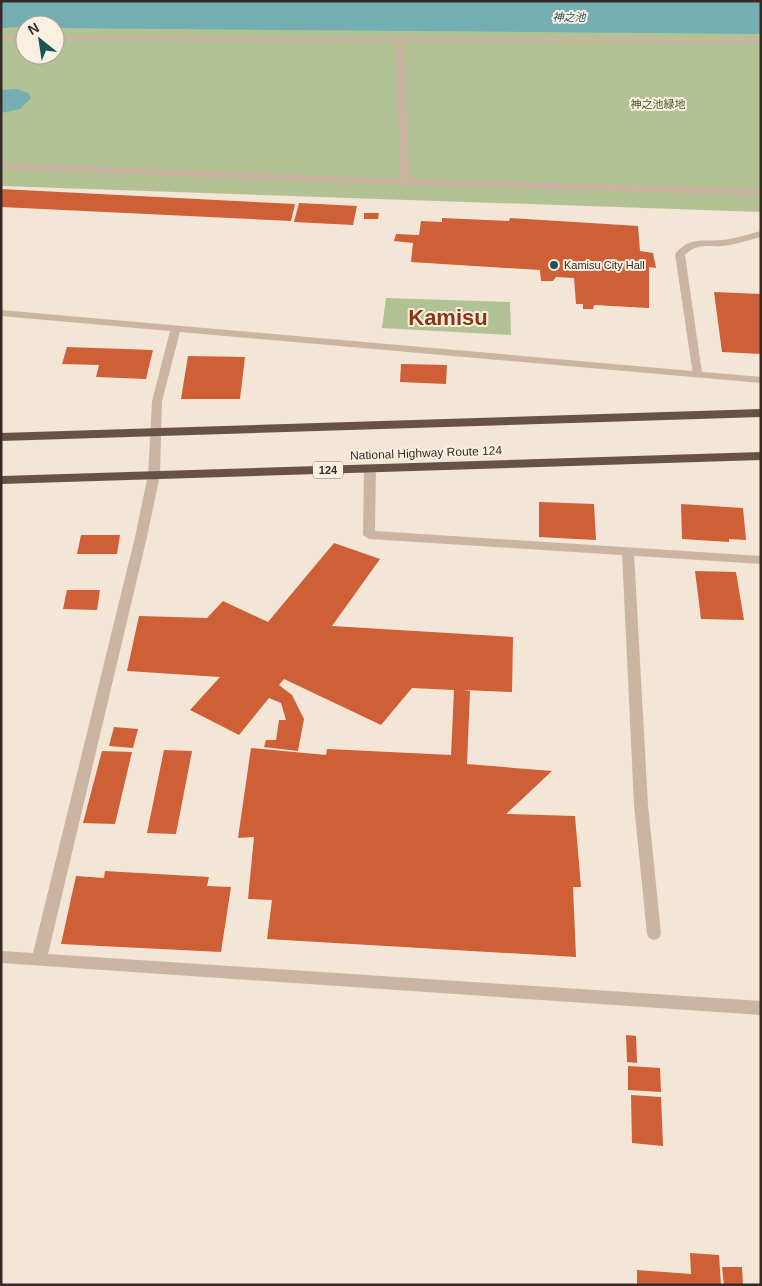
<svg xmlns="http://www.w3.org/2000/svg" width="762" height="1286" font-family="Helvetica,'Noto Sans JP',sans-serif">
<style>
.green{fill:#b2c295;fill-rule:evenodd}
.water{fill:#73aeb2}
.building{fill:#cf5f37}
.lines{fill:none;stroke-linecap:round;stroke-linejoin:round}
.service{fill:#cbb5a2;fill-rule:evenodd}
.minor{fill:#cbb5a2;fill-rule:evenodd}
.tertiary{fill:#cbb5a2;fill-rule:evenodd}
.trunk{fill:#685248;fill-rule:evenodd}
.poi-dot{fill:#175359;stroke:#faf0e2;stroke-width:2}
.labels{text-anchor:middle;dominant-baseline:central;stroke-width:4;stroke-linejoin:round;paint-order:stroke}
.far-water-label{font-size:11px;font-style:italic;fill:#175359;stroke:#faf0e2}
.far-park-label{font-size:11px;fill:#435527;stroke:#faf0e2}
.far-poi-label{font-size:11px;fill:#352a25;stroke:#faf0e2;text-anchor:start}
.shield{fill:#faf0e2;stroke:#70655e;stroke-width:1}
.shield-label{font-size:11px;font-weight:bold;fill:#352a25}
.street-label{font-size:12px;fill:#352a25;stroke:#faf0e2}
.town-label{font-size:22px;font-weight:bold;fill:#8a3518;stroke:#faf0e2}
</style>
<rect width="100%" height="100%" fill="#f3e6d6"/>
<g class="green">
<path d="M 1,1 L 761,1 L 761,212 L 1,186 ZM 25,25 L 55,25 L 55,55 L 25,55 Z"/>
<polygon points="386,298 510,302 511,335 382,328"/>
</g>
<g class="water">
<polygon points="1,1 761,1 761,34 55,28 55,25 1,28"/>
<polygon points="16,89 28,93 31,98 20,109 1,113 1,90"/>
</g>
<g class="building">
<polygon points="1,189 295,204 291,221 1,207"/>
<polygon points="299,203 357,206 353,225 294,222"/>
<polygon points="364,213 379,213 378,219 364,219"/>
<polygon points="442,218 509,221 510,218 638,226 640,251 653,253 656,268 649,267 649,308 594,305 593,309 583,309 583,304 576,304 574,278 556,277 553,281 541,281 540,270 411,262 413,243 394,241 396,234 419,235 421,221 442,222"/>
<polygon points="714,292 761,294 761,354 722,352"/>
<polygon points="67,347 153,350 146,379 96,377 99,365 62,364"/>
<polygon points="188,356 245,357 240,399 181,399"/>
<polygon points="401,364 447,365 446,384 400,382"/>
<polygon points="539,502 594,504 596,540 539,537"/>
<polygon points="681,504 743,508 746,540 729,539 729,542 682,539"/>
<polygon points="81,535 120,535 117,554 77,554"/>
<polygon points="334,543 380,559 332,626 513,637 512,692 464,690 470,691 467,764 552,771 506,814 575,816 581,887 573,887 576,957 267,939 272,900 248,899 254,837 238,838 251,748 326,755 327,749 451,755 454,690 412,688 381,725 284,679 279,685 292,695 304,719 298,751 264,747 266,740 276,740 279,720 286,720 281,703 269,698 239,735 190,710 220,677 127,671 139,616 207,618 223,601 268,622"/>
<polygon points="695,571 736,572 744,620 701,619"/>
<polygon points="67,590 100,590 97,610 63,609"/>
<polygon points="114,727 138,729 133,748 109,746"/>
<polygon points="164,750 192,751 176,834 147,833"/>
<polygon points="102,751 132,752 115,824 83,823"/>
<polygon points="105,871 209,877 207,886 231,887 221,952 61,944 76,876 104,878"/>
<polygon points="626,1035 636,1036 637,1063 627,1062"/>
<polygon points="628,1066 660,1068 661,1092 628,1090"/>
<polygon points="631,1095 661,1097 663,1146 632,1143"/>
<polygon points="690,1253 719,1255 721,1285 637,1285 637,1270 691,1274"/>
<polygon points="722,1267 742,1267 743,1285 724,1285"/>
</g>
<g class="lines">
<g class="service">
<polygon points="1,35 25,36 25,40 1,39"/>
<polygon points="55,36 761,39 761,43 404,42 409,179 761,189 761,195 405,185 1,169 1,163 400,179 396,42 55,40"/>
<path d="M 761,231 L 761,237 C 748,240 735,245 722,246 C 707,247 697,243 685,255 L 702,373 L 697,376 L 693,375 L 675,254 C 690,236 702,242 722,240 C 735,239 748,234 761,231 Z"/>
<polygon points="628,549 634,553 648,805 661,934 659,938 654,940 649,938 647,934 634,805 622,553"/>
</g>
<g class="minor">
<polygon points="370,465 376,469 375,531 761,556 761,564 369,539 363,535 364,469"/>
<polygon points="154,471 160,475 147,537 48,954 761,1001 761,1015 1,963 1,951 33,953 135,537 148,475"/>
</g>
<polygon class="tertiary" points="1,310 761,377 761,383 180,332 162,401 160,475 154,479 148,475 152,401 170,331 1,316"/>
<g class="trunk">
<polygon points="761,409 761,417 1,441 1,433"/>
<polygon points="761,452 761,460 1,484 1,476"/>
</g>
</g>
<circle class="poi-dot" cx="554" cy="265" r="5"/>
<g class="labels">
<g class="far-water-label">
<text x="569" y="17">神之池</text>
</g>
<g class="far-park-label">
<text x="658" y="104">神之池緑地</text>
</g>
<g class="far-poi-label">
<text x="564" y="265">Kamisu City Hall</text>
</g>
<rect class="shield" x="313" y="461.5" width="30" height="17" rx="4"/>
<g class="shield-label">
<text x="328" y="470">124</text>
</g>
<g class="street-label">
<text transform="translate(426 453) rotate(-2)">National Highway Route 124</text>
</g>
<g class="town-label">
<text x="448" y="317">Kamisu</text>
</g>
</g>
<rect width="762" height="1286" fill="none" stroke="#352a25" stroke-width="5"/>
<g transform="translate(40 40) rotate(330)"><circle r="24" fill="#faf0e2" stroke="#aba196"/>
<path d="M0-4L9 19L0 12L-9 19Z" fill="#175359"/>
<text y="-8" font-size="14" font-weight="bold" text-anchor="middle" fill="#352a25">N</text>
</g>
</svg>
